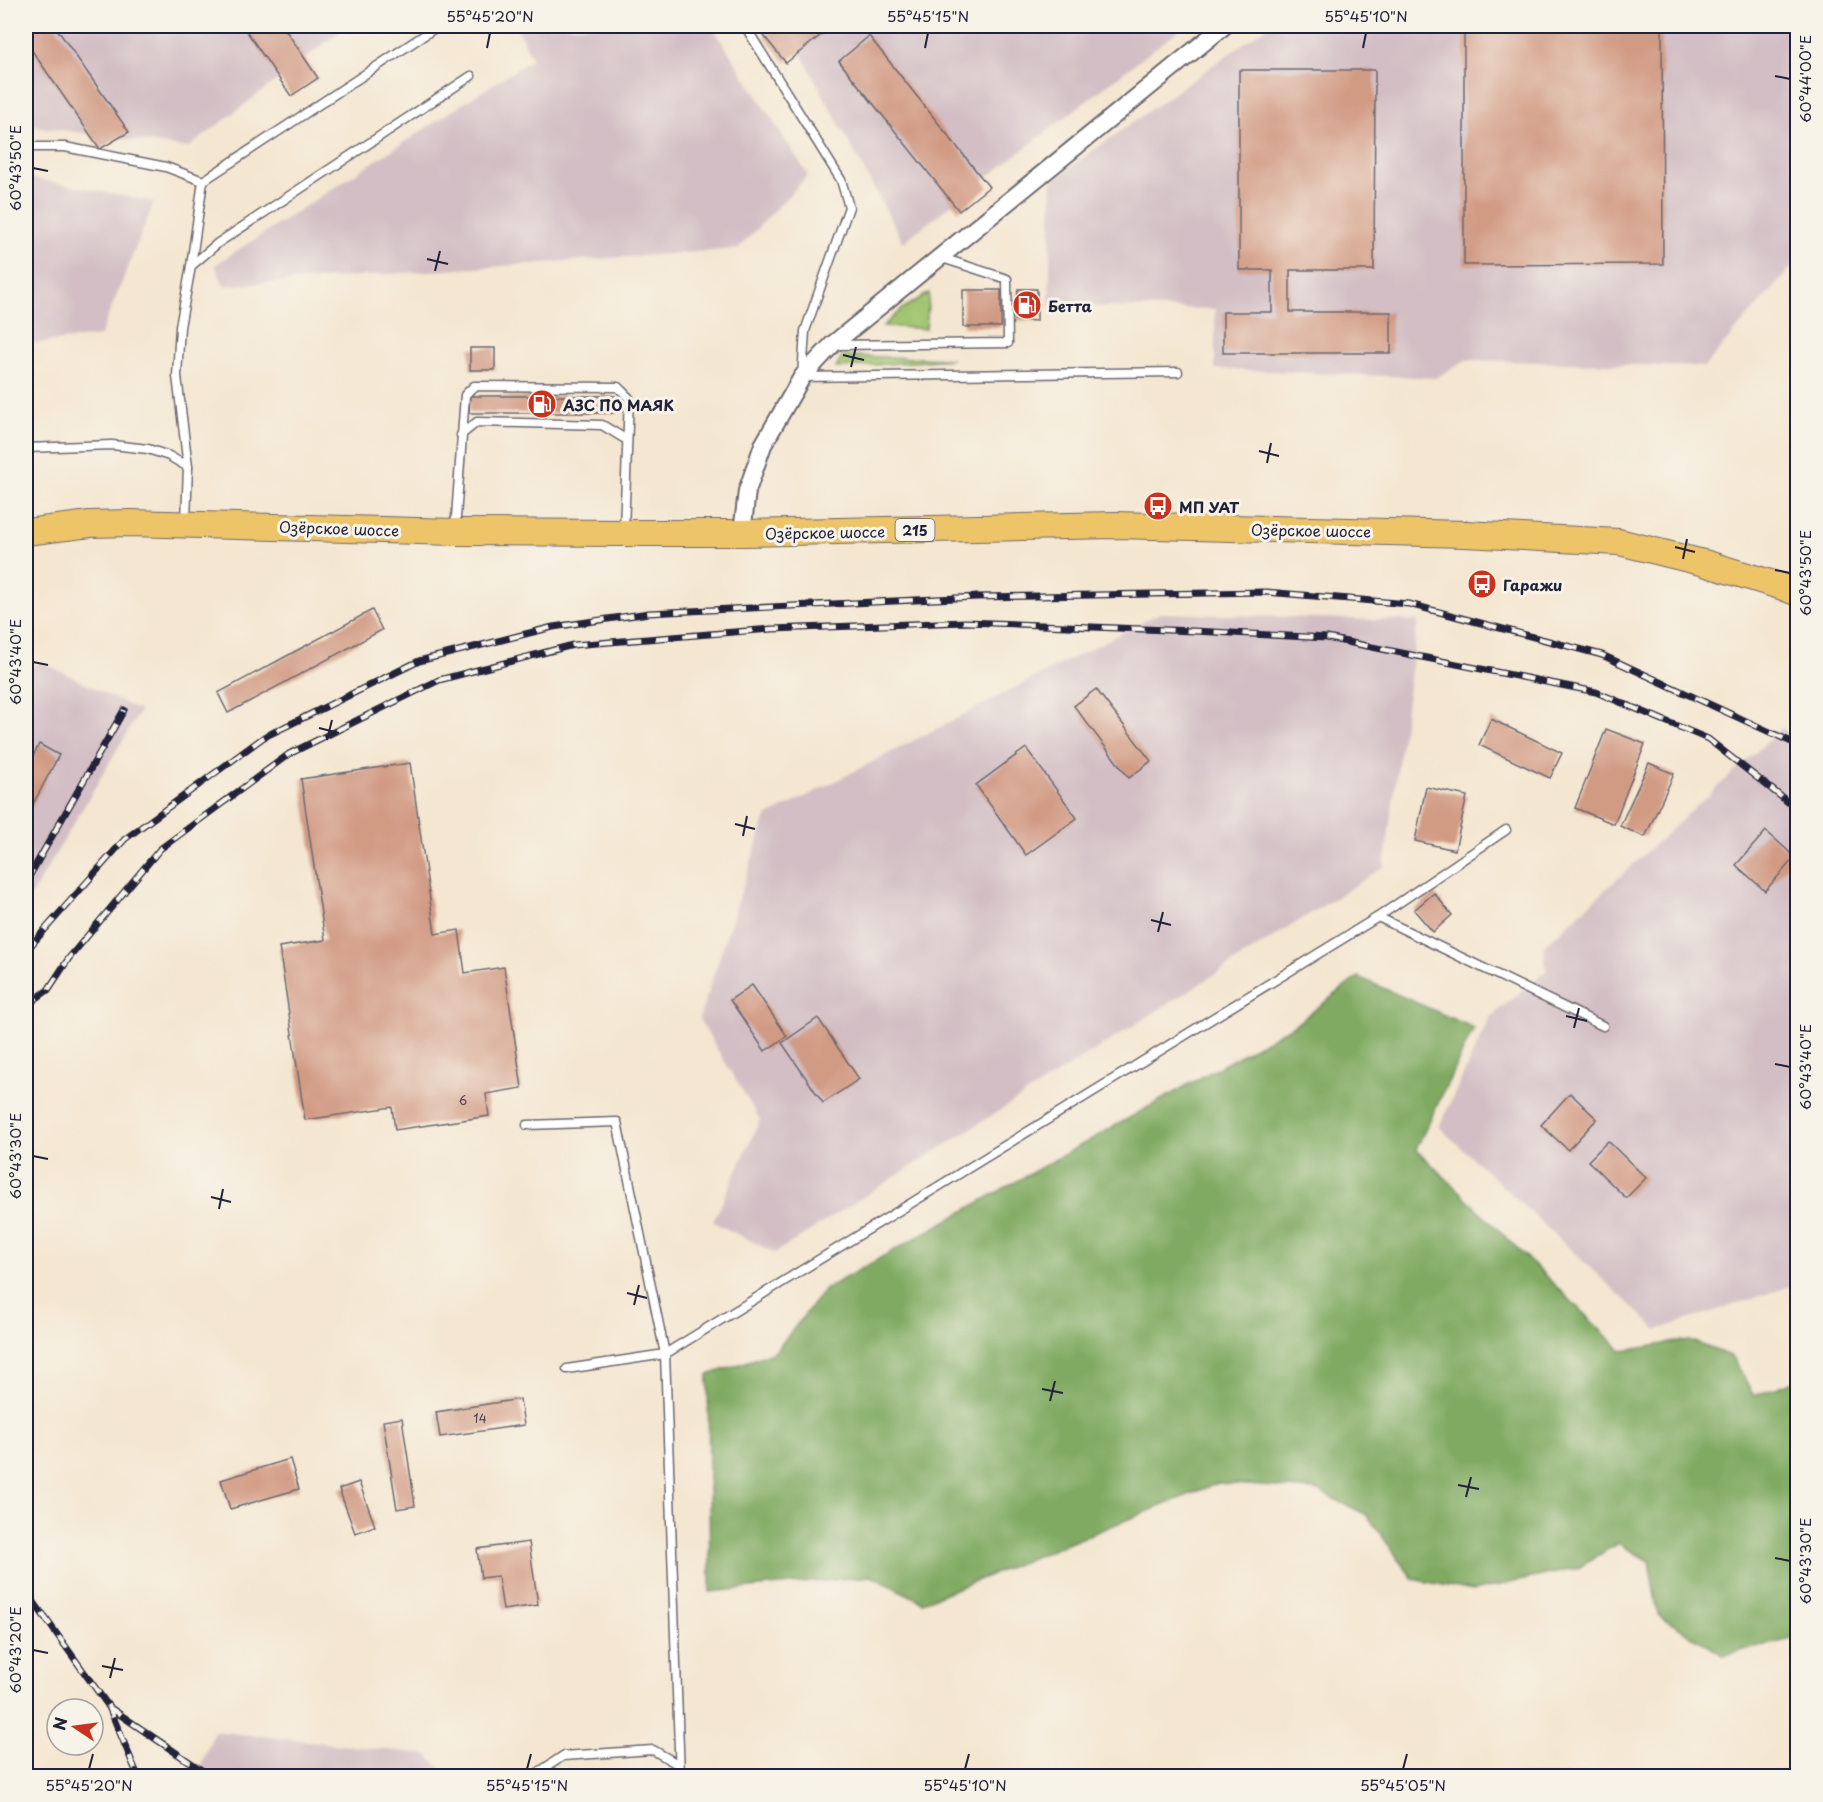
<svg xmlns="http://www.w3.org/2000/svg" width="1823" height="1802" font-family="'Playpen Sans',sans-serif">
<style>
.industrial{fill:#d2bec4}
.green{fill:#a0c56f;stroke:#617455;stroke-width:1.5}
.forest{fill:#80aa62;stroke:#51664e;stroke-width:1.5}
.building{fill:#d19a83}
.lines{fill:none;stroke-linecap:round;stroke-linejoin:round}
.lane-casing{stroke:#6c676f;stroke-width:11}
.street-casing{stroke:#6c676f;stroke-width:20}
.primary-casing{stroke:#6c676f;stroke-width:28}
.lane{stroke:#fff;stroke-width:8}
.street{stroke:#fff;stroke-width:16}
.primary{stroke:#eec469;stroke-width:26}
.rail-casing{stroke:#22223b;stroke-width:7}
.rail{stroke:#f7f3e8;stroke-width:4.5;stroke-dasharray:14;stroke-linecap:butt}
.ticks{fill:none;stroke:#22223b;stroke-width:2}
.labels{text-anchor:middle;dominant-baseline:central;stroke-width:6;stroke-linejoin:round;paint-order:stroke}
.number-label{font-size:12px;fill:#4e404d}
.shield{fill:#f7f3e8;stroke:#62616f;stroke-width:1.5}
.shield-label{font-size:14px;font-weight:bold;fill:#22223b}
.poi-label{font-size:15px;font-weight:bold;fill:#22223b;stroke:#f7f3e8;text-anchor:start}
.street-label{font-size:15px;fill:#22223b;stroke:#f7f3e8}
.neatline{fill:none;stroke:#22223b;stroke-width:2}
.ticks-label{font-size:15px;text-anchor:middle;fill:#22223b}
</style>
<rect width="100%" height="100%" fill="#f7f3e8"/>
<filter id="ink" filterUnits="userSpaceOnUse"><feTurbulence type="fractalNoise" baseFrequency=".0167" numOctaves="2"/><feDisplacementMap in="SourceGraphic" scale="12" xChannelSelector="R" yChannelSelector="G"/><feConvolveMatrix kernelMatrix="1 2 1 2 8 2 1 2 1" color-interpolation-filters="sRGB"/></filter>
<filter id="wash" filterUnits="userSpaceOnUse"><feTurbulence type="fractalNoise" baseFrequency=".008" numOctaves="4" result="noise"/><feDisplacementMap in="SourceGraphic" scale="24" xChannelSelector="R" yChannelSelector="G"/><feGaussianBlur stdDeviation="1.35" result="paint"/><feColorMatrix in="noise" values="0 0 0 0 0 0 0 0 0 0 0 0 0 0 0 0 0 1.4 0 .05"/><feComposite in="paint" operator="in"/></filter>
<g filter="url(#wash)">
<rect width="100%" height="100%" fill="#f4e6d0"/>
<g class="industrial">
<polygon points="26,26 347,26 188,148 26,125"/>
<polygon points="516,26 712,26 808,175 738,249 224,286 215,265 532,59"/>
<polygon points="786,26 1184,26 903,242"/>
<polygon points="1268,26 1797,26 1797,261 1704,367 1466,360 1436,378 1215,369 1215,309 1049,306 1052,180"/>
<polygon points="26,177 154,202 100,336 26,344"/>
<polygon points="1160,613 1418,621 1384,867 775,1253 713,1222 760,1120 699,1019 766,817"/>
<polygon points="42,662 140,711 26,904 26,668"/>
<polygon points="1782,728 1797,739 1797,1284 1657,1330 1439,1127 1490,1017 1546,971 1544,946"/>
<polygon points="214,1731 426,1754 449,1776 197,1776"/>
<polygon points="1797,1771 1797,1776 1496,1776 1503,1775"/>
</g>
<g class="green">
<polygon points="929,293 926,329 883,326 902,309"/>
<polygon points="842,356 952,359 836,368"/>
</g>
<polygon class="forest" points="1358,977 1474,1028 1416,1149 1622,1351 1689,1340 1733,1357 1754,1396 1794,1381 1797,1383 1797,1638 1723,1655 1658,1615 1649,1561 1618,1543 1578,1568 1473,1591 1413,1579 1367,1515 1316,1490 1218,1483 923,1602 871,1576 710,1592 708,1375 775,1352 825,1289 1296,1024"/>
<g id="blocks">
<g class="building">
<polygon points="26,26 55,26 129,132 100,149 26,42"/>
<polygon points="243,26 283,26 318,78 291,96"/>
<polygon points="777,26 832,26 786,63 764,36"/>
<polygon points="1464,26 1662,26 1663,264 1464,265"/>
<polygon points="869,36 989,187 959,211 839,61"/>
<polygon points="1239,70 1375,70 1374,270 1290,270 1290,312 1391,312 1391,353 1223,353 1223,312 1272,312 1272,270 1239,270"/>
<polygon points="1018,289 1037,289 1037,321 1017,320"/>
<rect x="963" y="290" width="38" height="37"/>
<rect x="470" y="348" width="25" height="22"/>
<polygon points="470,396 615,396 615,413 469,413"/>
<polygon points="372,610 382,630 228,713 218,693"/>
<polygon points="1096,689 1151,761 1129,778 1074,706"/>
<polygon points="1491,719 1562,753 1550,778 1479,745"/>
<polygon points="1606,729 1645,744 1614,824 1575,808"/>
<polygon points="39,744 59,755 31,808 26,805 26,771"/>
<polygon points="1026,748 1077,818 1026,855 976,785"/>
<polygon points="410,763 435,934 459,930 465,973 504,967 522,1088 486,1094 489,1116 395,1130 392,1107 305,1120 279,947 325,940 301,779"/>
<polygon points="1649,763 1674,774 1645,837 1620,826"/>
<polygon points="1426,787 1467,796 1455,850 1415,841"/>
<polygon points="1766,831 1795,857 1765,891 1736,865"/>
<polygon points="1434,893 1452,915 1433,932 1414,910"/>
<polygon points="752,985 787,1036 765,1051 730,1000"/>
<polygon points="818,1018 859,1079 823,1103 782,1043"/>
<polygon points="1570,1093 1597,1119 1568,1150 1541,1125"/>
<polygon points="1608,1141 1646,1178 1626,1198 1588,1161"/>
<polygon points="520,1399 524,1425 440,1437 436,1412"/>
<polygon points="402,1418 415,1506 397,1509 383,1421"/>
<polygon points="290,1459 299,1489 230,1509 221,1480"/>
<polygon points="359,1482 375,1526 355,1533 339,1489"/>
<polygon points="529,1542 538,1605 503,1610 498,1576 481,1578 477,1549"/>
</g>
</g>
</g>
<g filter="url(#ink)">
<use href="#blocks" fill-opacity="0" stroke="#6c676f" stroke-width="1.5"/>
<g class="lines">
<g class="lane-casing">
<g id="lane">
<polyline points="745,26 841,180 849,207 805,331 802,377 1178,372"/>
<polyline points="26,147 65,147 166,167 203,181 191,266 180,327 177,376 188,467 186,521"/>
<polyline points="203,181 438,26"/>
<polyline points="191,266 218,243 471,76"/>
<polyline points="835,345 1008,343 1007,279 939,257"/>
<polyline points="461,435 477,422 602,425 627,440"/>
<polyline points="26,448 112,445 148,449 169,456 188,467"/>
<polyline points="455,531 465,395 474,386 618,387 629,398 624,530"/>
<polyline points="1378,917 1506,830"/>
<polyline points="527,1125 617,1122 665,1354 567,1369"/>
<polyline points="533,1776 563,1756 653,1750 679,1765"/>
<polyline points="680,1776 665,1354 1378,917 1603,1026"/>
</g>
</g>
<g class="street-casing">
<polyline id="street" points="742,533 747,491 763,445 802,377 832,345 1224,26"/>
</g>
<g class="primary-casing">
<polyline id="primary" points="26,532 90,524 131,523 455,532 624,533 742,533 1115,525 1465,534 1619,542 1704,563 1780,586 1798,593"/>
</g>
<use href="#lane" class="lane"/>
<use href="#street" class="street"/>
<use href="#primary" class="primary"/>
<g class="rail-casing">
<g id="rail">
<polyline points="26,882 124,710"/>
<polyline points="26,951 125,839 264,737 419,661 553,627 649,613 977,597 1266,592 1409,604 1602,655 1798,745"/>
<polyline points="26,1006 48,990 69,958 160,849 289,754 439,680 573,645 772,629 966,622 1194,631 1327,638 1596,692 1708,739 1798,810"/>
<polyline points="26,1591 109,1707 138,1776"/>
<polyline points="109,1707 210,1776"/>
</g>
</g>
<use href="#rail" class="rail"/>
</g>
</g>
<path class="ticks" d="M 487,48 L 490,33M 925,48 L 928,33M 1363,48 L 1366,33M 1775,76 L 1790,79M 33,168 L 48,171M 427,259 L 448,264M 435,271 L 440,251M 843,355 L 864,360M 851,367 L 856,347M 1259,451 L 1279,456M 1267,463 L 1271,443M 1675,547 L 1695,552M 1683,559 L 1687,539M 1775,570 L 1790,573M 33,662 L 48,665M 319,728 L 339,733M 327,740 L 332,720M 735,824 L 755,829M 743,836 L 747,816M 1151,920 L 1171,925M 1158,932 L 1163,912M 1566,1016 L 1587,1021M 1574,1028 L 1579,1008M 1775,1064 L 1790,1067M 33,1156 L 48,1159M 211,1197 L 231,1202M 219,1209 L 223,1189M 627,1293 L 647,1298M 634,1305 L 639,1285M 1042,1389 L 1063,1393M 1050,1401 L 1055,1381M 1458,1485 L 1479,1489M 1466,1497 L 1471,1477M 1775,1558 L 1790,1561M 33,1650 L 48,1653M 102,1666 L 123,1670M 110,1678 L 115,1658M 89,1769 L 93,1754M 527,1769 L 531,1754M 965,1769 L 969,1754M 1403,1769 L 1407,1754"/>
<defs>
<g id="fuel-disc" transform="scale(1.5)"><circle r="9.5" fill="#c8321e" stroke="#f7f3e8"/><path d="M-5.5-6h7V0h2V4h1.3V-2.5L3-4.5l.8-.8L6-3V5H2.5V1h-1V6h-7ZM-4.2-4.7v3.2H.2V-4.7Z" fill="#fff"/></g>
<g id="bus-disc" transform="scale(1.5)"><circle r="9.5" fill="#c8321e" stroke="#f7f3e8"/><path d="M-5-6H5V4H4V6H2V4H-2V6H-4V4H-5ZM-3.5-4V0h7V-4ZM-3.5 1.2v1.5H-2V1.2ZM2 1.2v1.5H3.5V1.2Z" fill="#fff"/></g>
</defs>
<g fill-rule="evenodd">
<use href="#fuel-disc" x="1027" y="305"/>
<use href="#fuel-disc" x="542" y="404"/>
<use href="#bus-disc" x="1158" y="506"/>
<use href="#bus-disc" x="1482" y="584"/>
</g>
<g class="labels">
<g class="number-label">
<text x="463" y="1100">6</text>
<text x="480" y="1418">14</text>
</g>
<rect class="shield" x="895.5" y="519" width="39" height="22" rx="4.5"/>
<g class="shield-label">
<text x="915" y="530">215</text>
</g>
<g class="poi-label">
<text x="1048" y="305">Бетта</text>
<text x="563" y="404">АЗС ПО МАЯК</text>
<text x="1179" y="506">МП УАТ</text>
<text x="1503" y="584">Гаражи</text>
</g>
<g class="street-label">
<text transform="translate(339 528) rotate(2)">Озёрское шоссе</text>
<text transform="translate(1311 530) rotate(1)">Озёрское шоссе</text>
<text transform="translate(825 532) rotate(-1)">Озёрское шоссе</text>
</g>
</g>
<rect width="1823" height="1802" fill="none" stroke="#f7f3e8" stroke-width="66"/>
<g transform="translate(75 1727) rotate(283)"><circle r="28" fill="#f7f3e8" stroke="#a29fa3" stroke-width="1.5"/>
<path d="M0-4.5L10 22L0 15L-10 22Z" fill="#c8321e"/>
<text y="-9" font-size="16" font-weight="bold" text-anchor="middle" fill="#22223b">N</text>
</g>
<rect x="33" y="33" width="1757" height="1736" class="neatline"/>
<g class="ticks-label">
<text x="490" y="22">55°45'20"N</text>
<text x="928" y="22">55°45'15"N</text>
<text x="1366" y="22">55°45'10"N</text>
<text transform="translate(1806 79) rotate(-90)" y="5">60°44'00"E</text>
<text transform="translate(16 168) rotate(-90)" y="5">60°43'50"E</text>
<text transform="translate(1806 573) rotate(-90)" y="5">60°43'50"E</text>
<text transform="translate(16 662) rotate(-90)" y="5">60°43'40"E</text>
<text transform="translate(1806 1067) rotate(-90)" y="5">60°43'40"E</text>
<text transform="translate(16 1156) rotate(-90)" y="5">60°43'30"E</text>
<text transform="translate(1806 1561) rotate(-90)" y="5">60°43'30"E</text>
<text transform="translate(16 1650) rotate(-90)" y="5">60°43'20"E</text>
<text x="89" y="1791">55°45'20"N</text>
<text x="527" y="1791">55°45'15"N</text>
<text x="965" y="1791">55°45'10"N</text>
<text x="1403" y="1791">55°45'05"N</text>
</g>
</svg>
